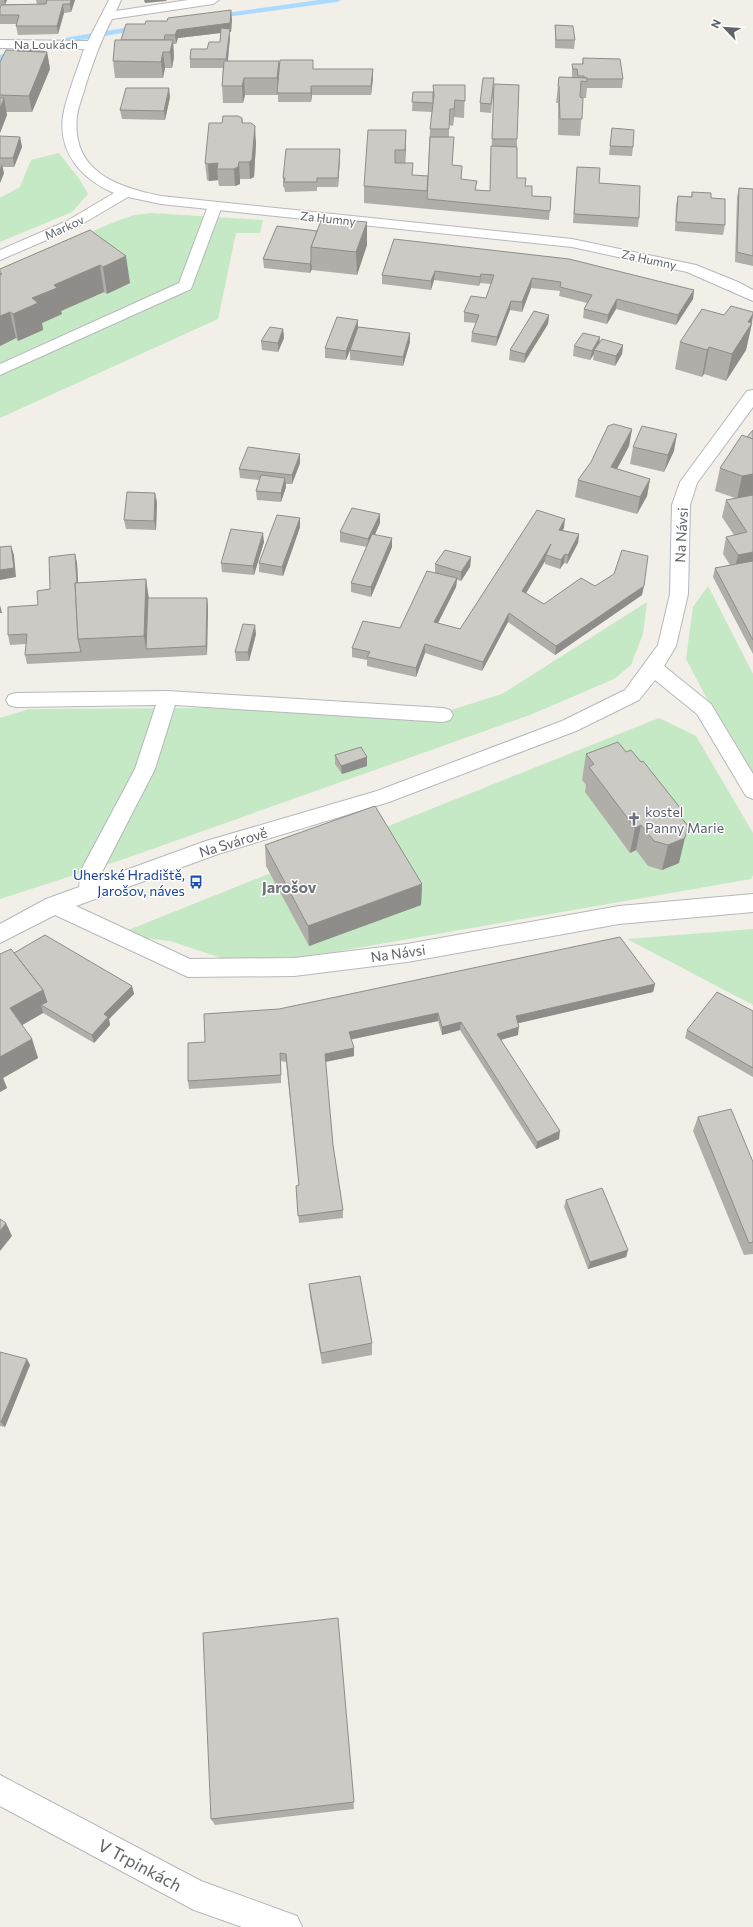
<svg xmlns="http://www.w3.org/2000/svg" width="753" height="1927" font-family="Commissioner,sans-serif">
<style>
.green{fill:#c5e8c5}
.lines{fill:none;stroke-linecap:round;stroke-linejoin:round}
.stream{fill:#aadaff;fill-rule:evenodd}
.service-casing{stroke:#b5b8bc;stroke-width:2}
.minor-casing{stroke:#b5b8bc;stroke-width:2}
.service{fill:#fff;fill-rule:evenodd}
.minor{fill:#fff;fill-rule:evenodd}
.wall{fill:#afaea9}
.shaded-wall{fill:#8f8d8a}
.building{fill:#cccac5;stroke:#8f8d8a}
.labels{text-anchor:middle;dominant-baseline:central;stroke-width:3;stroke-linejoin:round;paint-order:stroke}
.far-street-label{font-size:12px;fill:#5f6368;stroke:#fff}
.street-label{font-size:14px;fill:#5f6368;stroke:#fff}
.worship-label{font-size:14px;fill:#5b616d;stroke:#fff;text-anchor:start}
.transit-label{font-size:14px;fill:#164399;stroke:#fff;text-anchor:end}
.quarter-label{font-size:16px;font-weight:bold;fill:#70757a;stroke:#fff}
.near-street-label{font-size:17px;fill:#5f6368;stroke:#fff}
</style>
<rect width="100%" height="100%" fill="#f1efe8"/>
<g class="green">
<polygon points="59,153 80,180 88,194 72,212 0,242 0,198 20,187 31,160"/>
<polygon points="151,213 263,220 260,233 236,233 218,319 0,418 0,270 117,221 134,215"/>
<polygon points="708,586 753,674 753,786 686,659 693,607"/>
<polygon points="647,602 643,634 631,665 614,679 530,715 121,860 0,899 0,718 29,709 206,708 422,719 502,694"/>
<polygon points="659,718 696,736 753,833 753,875 751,879 248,967 170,941 116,935"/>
<polygon points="753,929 753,1005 627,939"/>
</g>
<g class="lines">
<g class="stream">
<polygon points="319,0 341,0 337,2 212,19 208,17 212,15"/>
<polygon points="142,25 145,25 145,29 70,42 0,61 0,55 70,37"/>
</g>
<g class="service-casing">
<g id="service">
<polygon points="215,202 220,203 222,206 191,289 0,375 0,364 179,283 208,206 210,203"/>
<polygon points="168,691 443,708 450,710 453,715 450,720 443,722 175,705 155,769 102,872 101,892 98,898 90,900 82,898 79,892 80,872 135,769 156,705 16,707 9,705 6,700 9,695 16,693"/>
</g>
</g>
<g class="minor-casing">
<g id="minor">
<path d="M 109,0 L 121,0 L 116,11 L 188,0 L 219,0 L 213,4 L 112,19 C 100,42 93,63 85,87 C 83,96 78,107 77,116 C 71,171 116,187 161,196 L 572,239 L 696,265 L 738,282 L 753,290 L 753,301 L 687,272 L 572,247 L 161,204 L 128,197 L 77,227 L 0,260 L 0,250 L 67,221 L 114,193 C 82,179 58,153 63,116 C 66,97 78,68 84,49 L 0,48 L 0,40 L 88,41 Z"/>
<polygon points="753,390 753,407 697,483 690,505 688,594 676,646 664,666 711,704 753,774 753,799 746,796 697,714 655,680 639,700 576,731 389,802 218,854 76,906 190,959 294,958 407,944 619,906 753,894 753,912 619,924 407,962 294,976 188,977 55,915 0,943 0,924 46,899 206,841 377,791 562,721 625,690 658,645 670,594 672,505 680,482 747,391"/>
<polygon points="0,1775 201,1881 297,1916 302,1927 242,1927 194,1910 0,1806"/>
</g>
</g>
<use href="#service" class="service"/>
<use href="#minor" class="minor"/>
</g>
<g class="wall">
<polygon points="0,0 7,0 5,4 37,4 36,0 75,0 71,12 64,13 58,34 18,35 16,26 16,24 0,24 0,8 1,5 0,5"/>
<polygon points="232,19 231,32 230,32 230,37 228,61 279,61 279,72 314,69 373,69 373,78 371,95 312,95 311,102 278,102 278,95 245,95 243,103 223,103 222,86 223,68 190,68 190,59 220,42 220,33 178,38 176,44 173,44 174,57 172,68 165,68 163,78 115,78 113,61 145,24 167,21"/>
<polygon points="555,25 575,40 574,49 555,48"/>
<polygon points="45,52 47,52 50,69 32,112 6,112 7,115 0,133 0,62"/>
<polygon points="583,58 623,79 622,88 587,88 586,98 583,98 580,136 558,135 558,103 556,103 558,86 572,77 572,64 582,64"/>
<polygon points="494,84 517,139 517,178 525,186 532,196 551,197 549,220 364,203 364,186 406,130 405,163 412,175 428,176 427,192 430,129 432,112 412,111 413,92 433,92 433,85 465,85 464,118 454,117 453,126 449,125 449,137 452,165 461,179 476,190 490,191"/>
<polygon points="494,87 491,113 480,112 480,103"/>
<polygon points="170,97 165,120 122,119 120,110"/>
<polygon points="242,118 243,123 256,143 254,177 250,179 240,179 240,184 235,186 219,186 218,180 209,181 207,180 205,163 222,123"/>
<polygon points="612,128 633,147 632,156 609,155"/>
<polygon points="0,136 20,137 22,147 14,167 2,167 4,173 0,183"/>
<polygon points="340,149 340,158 338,187 317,187 317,191 285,192 284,187 283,187 283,178"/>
<polygon points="577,167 599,183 639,218 638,227 573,223"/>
<polygon points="739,188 753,189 753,266 735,262 737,197"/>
<polygon points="692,192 725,225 723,235 675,231 676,205 678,196 691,197"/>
<polygon points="277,226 367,245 357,275 312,270 312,269 310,273 264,268 263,259"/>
<polygon points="90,230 130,283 107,294 104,292 61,311 62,314 42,323 43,330 18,341 16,338 0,346 0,269"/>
<polygon points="394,239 694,290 693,299 676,325 616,309 607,324 583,318 584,309 587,303 559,296 560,291 531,288 522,312 510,310 496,346 471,342 472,333 476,323 464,322 464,312 486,298 491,284 480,283 479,286 434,280 431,290 382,284 382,275"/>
<polygon points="753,312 753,317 752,323 746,350 726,381 704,374 702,377 675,369 680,342 724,315"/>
<polygon points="549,315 548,324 524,363 509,360 510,350"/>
<polygon points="358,327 410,333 410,342 403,366 350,360 350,351 346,360 325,358 325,348"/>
<polygon points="283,329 284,338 278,352 262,350 261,341"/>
<polygon points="600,337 599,343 623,345 622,354 615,366 593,360 594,354 590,360 573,356 574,346"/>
<polygon points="632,429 629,446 617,469 650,479 647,496 637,514 575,497 578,480"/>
<polygon points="753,430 753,654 713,577 715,568 730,565 723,554 726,537 734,535 722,517 726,500 735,498 715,491 720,468 747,437"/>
<polygon points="633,447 674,451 664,472 630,464"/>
<polygon points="300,463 292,484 286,484 286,487 281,502 257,500 256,491 259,480 240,478 239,469"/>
<polygon points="157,502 156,530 126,529 124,520"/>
<polygon points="300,518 300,527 283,576 259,572 259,563"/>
<polygon points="380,523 375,534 392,547 371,597 351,592 351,583 367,547 340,542 340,532"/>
<polygon points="564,528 563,530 579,534 578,543 567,564 564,563 560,569 545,564 545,561 526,593 544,604 595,586 642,595 555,655 508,622 482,671 425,653 416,677 367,666 367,660 352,657 352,648 400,628 435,573 435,564 471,557 470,567 461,581 457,580 456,587 438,623 460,629"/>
<polygon points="264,542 254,575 222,572 221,563"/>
<polygon points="75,554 77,563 78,583 146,579 149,598 207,598 208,607 207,655 27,664 25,655 26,644 10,645 8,635 38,605"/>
<polygon points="256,634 249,661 236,661 235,652"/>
<polygon points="626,752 641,762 681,809 680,816 679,863 662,870 648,866 636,850 630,853 585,792 586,785 582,780 586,754"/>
<polygon points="335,755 367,757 367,766 342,774 335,764"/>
<polygon points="265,845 422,884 421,905 309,946 266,866"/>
<polygon points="14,953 132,986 134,994 109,1019 110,1025 94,1043 43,1013 22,1025 32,1039 38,1058 3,1078 7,1088 0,1092 0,954"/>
<polygon points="655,984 653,992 518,1023 518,1035 501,1040 559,1139 536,1149 460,1030 442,1035 438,1021 351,1039 354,1056 325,1062 333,1145 343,1210 343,1218 299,1223 296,1186 299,1185 286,1062 281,1061 281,1083 189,1089 188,1081 205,1042"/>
<polygon points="753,1011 753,1077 685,1038 687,1030"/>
<polygon points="698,1117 753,1162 753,1254 744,1255 693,1131"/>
<polygon points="566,1200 628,1250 626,1257 588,1269 564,1207"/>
<polygon points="309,1284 372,1343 372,1355 322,1364 310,1296"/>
<polygon points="0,1352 30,1365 5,1427 0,1426"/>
<polygon points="338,1618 354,1809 215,1825 211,1819"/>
</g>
<g class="shaded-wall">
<polygon points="4,0 7,0 5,5"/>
<polygon points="71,0 75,0 71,12 70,4"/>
<polygon points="144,0 167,0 166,1 145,3"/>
<polygon points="63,4 64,13 58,34 57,26"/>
<polygon points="231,10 232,19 231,32 230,32 230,37 227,68 226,59 229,32 178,38 176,44 175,35 177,30"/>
<polygon points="173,40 174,57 172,68 170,52"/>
<polygon points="44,51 45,57 47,52 50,69 32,112 29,96"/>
<polygon points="163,52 165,68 163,78 161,62"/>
<polygon points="279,61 280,78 278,95 277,78"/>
<polygon points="373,69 373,78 371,95 371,86"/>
<polygon points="244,78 245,95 243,103 242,86"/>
<polygon points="311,86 312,95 311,102"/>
<polygon points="169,88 170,97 165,120 164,111"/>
<polygon points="4,98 7,115 0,133 0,108"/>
<polygon points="455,100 454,117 453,126 454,109"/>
<polygon points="255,126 256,143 254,177 250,179 249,162"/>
<polygon points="406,130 406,147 405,167 405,150"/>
<polygon points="20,137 22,147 14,167 13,158"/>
<polygon points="340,149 340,158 338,187 338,178"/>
<polygon points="239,162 240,179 240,184 235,186 234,169"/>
<polygon points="218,163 217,169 218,180 209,181 208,164"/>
<polygon points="2,164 4,173 0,183 0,169"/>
<polygon points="367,222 367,245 357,275 356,252"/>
<polygon points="126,256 130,283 107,294 103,267"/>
<polygon points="311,260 312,269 310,273 310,264"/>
<polygon points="100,265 104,292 61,311 62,314 42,323 43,330 18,341 13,314 32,298 54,285"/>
<polygon points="435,271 434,280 431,290 431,281"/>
<polygon points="481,274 480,283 479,286 480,277"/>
<polygon points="532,278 531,288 522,312 522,302"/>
<polygon points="694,290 693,299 676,325 678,315"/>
<polygon points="617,299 616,309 607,324 608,315"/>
<polygon points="511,301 510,310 496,346 497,337"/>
<polygon points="10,312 16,338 0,346 0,316"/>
<polygon points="753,314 751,325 752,323 746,350 726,381 732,354 748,322"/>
<polygon points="549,315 548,324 524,363 525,354"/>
<polygon points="358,320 358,329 346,360 346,351"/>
<polygon points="283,329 284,338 278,352 278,343"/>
<polygon points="410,333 410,342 403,366 403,357"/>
<polygon points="600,337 599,346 594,350 594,354 590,360 592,351"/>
<polygon points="623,345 622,354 615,366 616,356"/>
<polygon points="709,347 704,374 702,377 707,350"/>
<polygon points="632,429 629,446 609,484 611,467"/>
<polygon points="677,434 674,451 664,472 668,455"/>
<polygon points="300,454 300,463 292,484 292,475"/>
<polygon points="753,474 753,496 737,499 742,476"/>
<polygon points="285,478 286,487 281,502 281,493"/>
<polygon points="650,479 647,496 637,514 640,497"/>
<polygon points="155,493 157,502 156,530 154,521"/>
<polygon points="380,514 380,523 369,548 368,539"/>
<polygon points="300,518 300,527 283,576 282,567"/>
<polygon points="565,519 564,528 558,539 559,530"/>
<polygon points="263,533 264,542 254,575 253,566"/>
<polygon points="579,534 578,543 567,564 568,555"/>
<polygon points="392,538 392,547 371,597 371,587"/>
<polygon points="551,544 546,555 545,561 522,600 522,591"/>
<polygon points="11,546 14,555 16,577 0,580 0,570"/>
<polygon points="753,552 753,568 734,572 738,555"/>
<polygon points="75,554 77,563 81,638 80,638"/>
<polygon points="565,554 564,563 560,569 561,560"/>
<polygon points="471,557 470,567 461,581 461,572"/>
<polygon points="457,578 456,587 434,631 434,622"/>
<polygon points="146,579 149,602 146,649 144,636"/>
<polygon points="644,586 642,595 555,655 556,646"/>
<polygon points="207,598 208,607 207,655 206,646"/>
<polygon points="0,605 2,613 0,613"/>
<polygon points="509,613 508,622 482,671 483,662"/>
<polygon points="255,625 256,634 249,661 248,652"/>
<polygon points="425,644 425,653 416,677 416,668"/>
<polygon points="367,757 367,766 342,774 341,766"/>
<polygon points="681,809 675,834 676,811"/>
<polygon points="641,825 636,850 630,853 635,828"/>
<polygon points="685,838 679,863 662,870 668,845"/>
<polygon points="422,884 421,905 309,946 308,926"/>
<polygon points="655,984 653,992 515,1024 516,1016"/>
<polygon points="132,986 134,994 109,1019 110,1025 94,1043 92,1035 104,1014"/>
<polygon points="43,990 49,1010 41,1005 43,1013 17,1028 10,1008"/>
<polygon points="438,1013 438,1021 349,1040 349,1032"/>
<polygon points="461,1022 460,1030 442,1035 442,1027"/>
<polygon points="519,1027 518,1035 496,1041 497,1034"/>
<polygon points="32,1039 38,1058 3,1078 7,1088 0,1092 0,1057"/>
<polygon points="354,1048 354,1056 325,1062 325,1054"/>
<polygon points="560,1131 559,1139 536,1149 537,1142"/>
<polygon points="6,1223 12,1236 0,1251 0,1231"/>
<polygon points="628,1250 626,1257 588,1269 590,1262"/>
<polygon points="27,1359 30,1365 5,1427 1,1422"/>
</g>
<g class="building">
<polygon points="47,0 71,0 70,4 63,4 57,26 16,26 19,15 0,15 0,8 1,5 46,4"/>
<polygon points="231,10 230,23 177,30 175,35 165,35 164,40 121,40 126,24 145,24 146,21 167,21 168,18"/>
<polygon points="555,25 573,26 575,40 556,40"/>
<polygon points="221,28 230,29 226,59 190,59 191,49 207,49 209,42 220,42"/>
<polygon points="115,40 173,40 170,52 163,52 161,62 113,61"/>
<polygon points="6,50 47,52 29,96 0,95 0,62"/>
<polygon points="17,50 44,51 44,52 17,51"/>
<polygon points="583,58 620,59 623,79 587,79 587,78 584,77 584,76 578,76 577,69 573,69 572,64 583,64"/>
<polygon points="280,60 313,60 313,69 373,69 371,86 311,86 311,93 277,93"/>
<polygon points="224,61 279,61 277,78 244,78 242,86 222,86"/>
<polygon points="559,77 587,78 587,82 581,81 580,97 583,98 582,119 560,119 559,86 558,86"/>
<polygon points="483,78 494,78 491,104 480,103"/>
<polygon points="494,84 519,85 517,139 492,139"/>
<polygon points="433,85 465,85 465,101 455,100 454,109 450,109 449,129 430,129 434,95"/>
<polygon points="126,88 169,88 164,111 120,110"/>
<polygon points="413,92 433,92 433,103 412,102"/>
<polygon points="0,98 4,98 0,108"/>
<polygon points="223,116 238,116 242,118 242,123 251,123 255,126 252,160 249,162 239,162 238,167 234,169 217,169 218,163 208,164 205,163 209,123 222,123"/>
<polygon points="612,128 634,130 633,147 610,146"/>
<polygon points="368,130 406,130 405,150 395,150 395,163 413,163 412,175 428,176 427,191 364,186"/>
<polygon points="0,136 20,137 13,158 0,158"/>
<polygon points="430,137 454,137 452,165 462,166 461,179 477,181 475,190 490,191 491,146 517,147 517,178 526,178 525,186 532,186 532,196 551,197 550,211 427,199"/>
<polygon points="286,149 340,149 338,178 317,178 317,182 284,182 285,178 283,178"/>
<polygon points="577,167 600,168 599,183 640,186 639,218 574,214"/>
<polygon points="739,188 753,189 753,256 737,252"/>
<polygon points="692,192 711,193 711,198 725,199 725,225 676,222 678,196 692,197"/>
<polygon points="322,218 367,222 356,252 311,247"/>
<polygon points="277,226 317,231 311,247 311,260 310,264 263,259"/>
<polygon points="90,230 126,256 103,267 100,265 54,285 57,288 32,298 38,303 13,314 10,312 0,316 0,275 2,274 0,273 0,269"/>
<polygon points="394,239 569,259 694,290 678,315 617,299 608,315 584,309 592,295 560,287 561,282 532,278 522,302 511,301 497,337 472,333 479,315 464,312 471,296 486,298 494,275 481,274 480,277 435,271 431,281 382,275"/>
<polygon points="731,306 753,312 753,314 748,322 752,323 732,354 709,347 707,350 680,342 702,309 724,315"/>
<polygon points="534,311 549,315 525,354 510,350"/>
<polygon points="337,317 358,320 346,351 325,348"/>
<polygon points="270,327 283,329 278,343 261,341"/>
<polygon points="358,327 410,333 403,357 350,350"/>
<polygon points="583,333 600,337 592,351 574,346"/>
<polygon points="602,339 623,345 616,356 594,350"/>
<polygon points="614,424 632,429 611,467 650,479 640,497 578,480 591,462 608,426"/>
<polygon points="642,426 677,434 668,455 633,447"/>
<polygon points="753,430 753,439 747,437"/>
<polygon points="742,435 753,439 753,474 742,476 720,468"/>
<polygon points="248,447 300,454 292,475 239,469"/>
<polygon points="261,475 285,478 281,493 256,491"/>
<polygon points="127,492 155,493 154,521 124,520"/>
<polygon points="753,495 753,552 738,555 726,537 747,532 726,500"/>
<polygon points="352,508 380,514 368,539 340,532"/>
<polygon points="537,510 565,519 559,530 579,534 568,555 565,554 561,560 546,555 551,544 522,591 544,604 581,578 595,586 614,574 622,550 648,556 644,586 556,646 509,613 483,662 425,644 416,668 367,657 370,652 352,648 363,621 400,628 427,571 457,578 434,622 460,629"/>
<polygon points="277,515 300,518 282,567 259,563"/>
<polygon points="231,529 263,533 253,566 221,563"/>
<polygon points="372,534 392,538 371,587 351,583"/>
<polygon points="11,546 14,568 0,570 0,547"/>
<polygon points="445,550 471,557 461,572 435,564"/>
<polygon points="75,554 77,583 75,583 78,639 81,652 25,655 27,634 8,635 8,607 38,605 37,591 50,589 49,557"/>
<polygon points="753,561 753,640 715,568"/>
<polygon points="146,579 144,636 78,639 75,583"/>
<polygon points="148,598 207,598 206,646 146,649"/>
<polygon points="243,624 255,625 248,652 235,652"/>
<polygon points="618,742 626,752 631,750 641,762 643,761 681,809 676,811 688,826 685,838 668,845 654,841 641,825 635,828 589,767 594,764 586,754"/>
<polygon points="361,747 367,757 341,766 335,755"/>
<polygon points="375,806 422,884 308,926 265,845"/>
<polygon points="45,935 132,986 104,1014 108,1017 92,1035 41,1005 47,1002 43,990 14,953"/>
<polygon points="620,937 655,984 516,1016 519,1027 497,1034 560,1131 537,1142 461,1022 442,1027 438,1013 349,1032 354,1048 325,1054 333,1145 343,1210 298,1216 296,1186 299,1185 286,1054 280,1053 281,1075 188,1081 188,1043 205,1042 204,1014 279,1009"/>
<polygon points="11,949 43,990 10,1008 32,1039 0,1057 0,954"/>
<polygon points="717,992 753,1011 753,1068 687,1030"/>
<polygon points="731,1109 753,1162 753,1242 749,1243 698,1117"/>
<polygon points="602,1188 628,1250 590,1262 566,1200"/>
<polygon points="0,1219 6,1223 0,1231"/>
<polygon points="360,1276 372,1343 321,1353 309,1284"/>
<polygon points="0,1352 27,1359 1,1422 0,1421"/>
<polygon points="338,1618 354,1802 211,1819 203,1633"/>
</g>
<defs>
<g id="church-bare" transform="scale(1.08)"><path d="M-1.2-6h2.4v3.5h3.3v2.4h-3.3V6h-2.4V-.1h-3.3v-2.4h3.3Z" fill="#6b7280" stroke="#fff" stroke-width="2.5" paint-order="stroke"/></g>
<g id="bus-bare" transform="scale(1.08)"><path d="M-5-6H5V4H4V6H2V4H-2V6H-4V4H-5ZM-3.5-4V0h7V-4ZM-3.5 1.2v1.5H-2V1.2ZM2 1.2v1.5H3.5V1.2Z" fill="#1a4fb4" stroke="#fff" stroke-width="2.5" paint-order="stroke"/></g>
</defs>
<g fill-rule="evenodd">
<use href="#church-bare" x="634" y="819"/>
<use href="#bus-bare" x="196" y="882"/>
</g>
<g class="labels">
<g class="far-street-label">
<text x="46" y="44">Na Loukách</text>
<text transform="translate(328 218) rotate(6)">Za Humny</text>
<text transform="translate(64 227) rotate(-25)">Markov</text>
<text transform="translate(649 259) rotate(12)">Za Humny</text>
</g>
<g class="street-label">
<text transform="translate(681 535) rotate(-87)">Na Návsi</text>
<text transform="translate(233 842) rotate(-17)">Na Svárově</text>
<text transform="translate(398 953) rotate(-8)">Na Návsi</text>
</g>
<g class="worship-label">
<text x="645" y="811">kostel<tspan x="645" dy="16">Panny Marie</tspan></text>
</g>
<g class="transit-label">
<text x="185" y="874">Uherské Hradiště,<tspan x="185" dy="16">Jarošov, náves</tspan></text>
</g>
<g class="quarter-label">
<text x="289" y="886">Jarošov</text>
</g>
<g class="near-street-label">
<text transform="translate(140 1865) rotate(28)">V Trpinkách</text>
</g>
</g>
<g transform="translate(725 28) rotate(295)" stroke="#ffffff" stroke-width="3" paint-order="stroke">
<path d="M0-3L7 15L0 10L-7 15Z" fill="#5f6368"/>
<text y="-6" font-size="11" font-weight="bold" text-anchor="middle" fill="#5f6368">N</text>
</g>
</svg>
